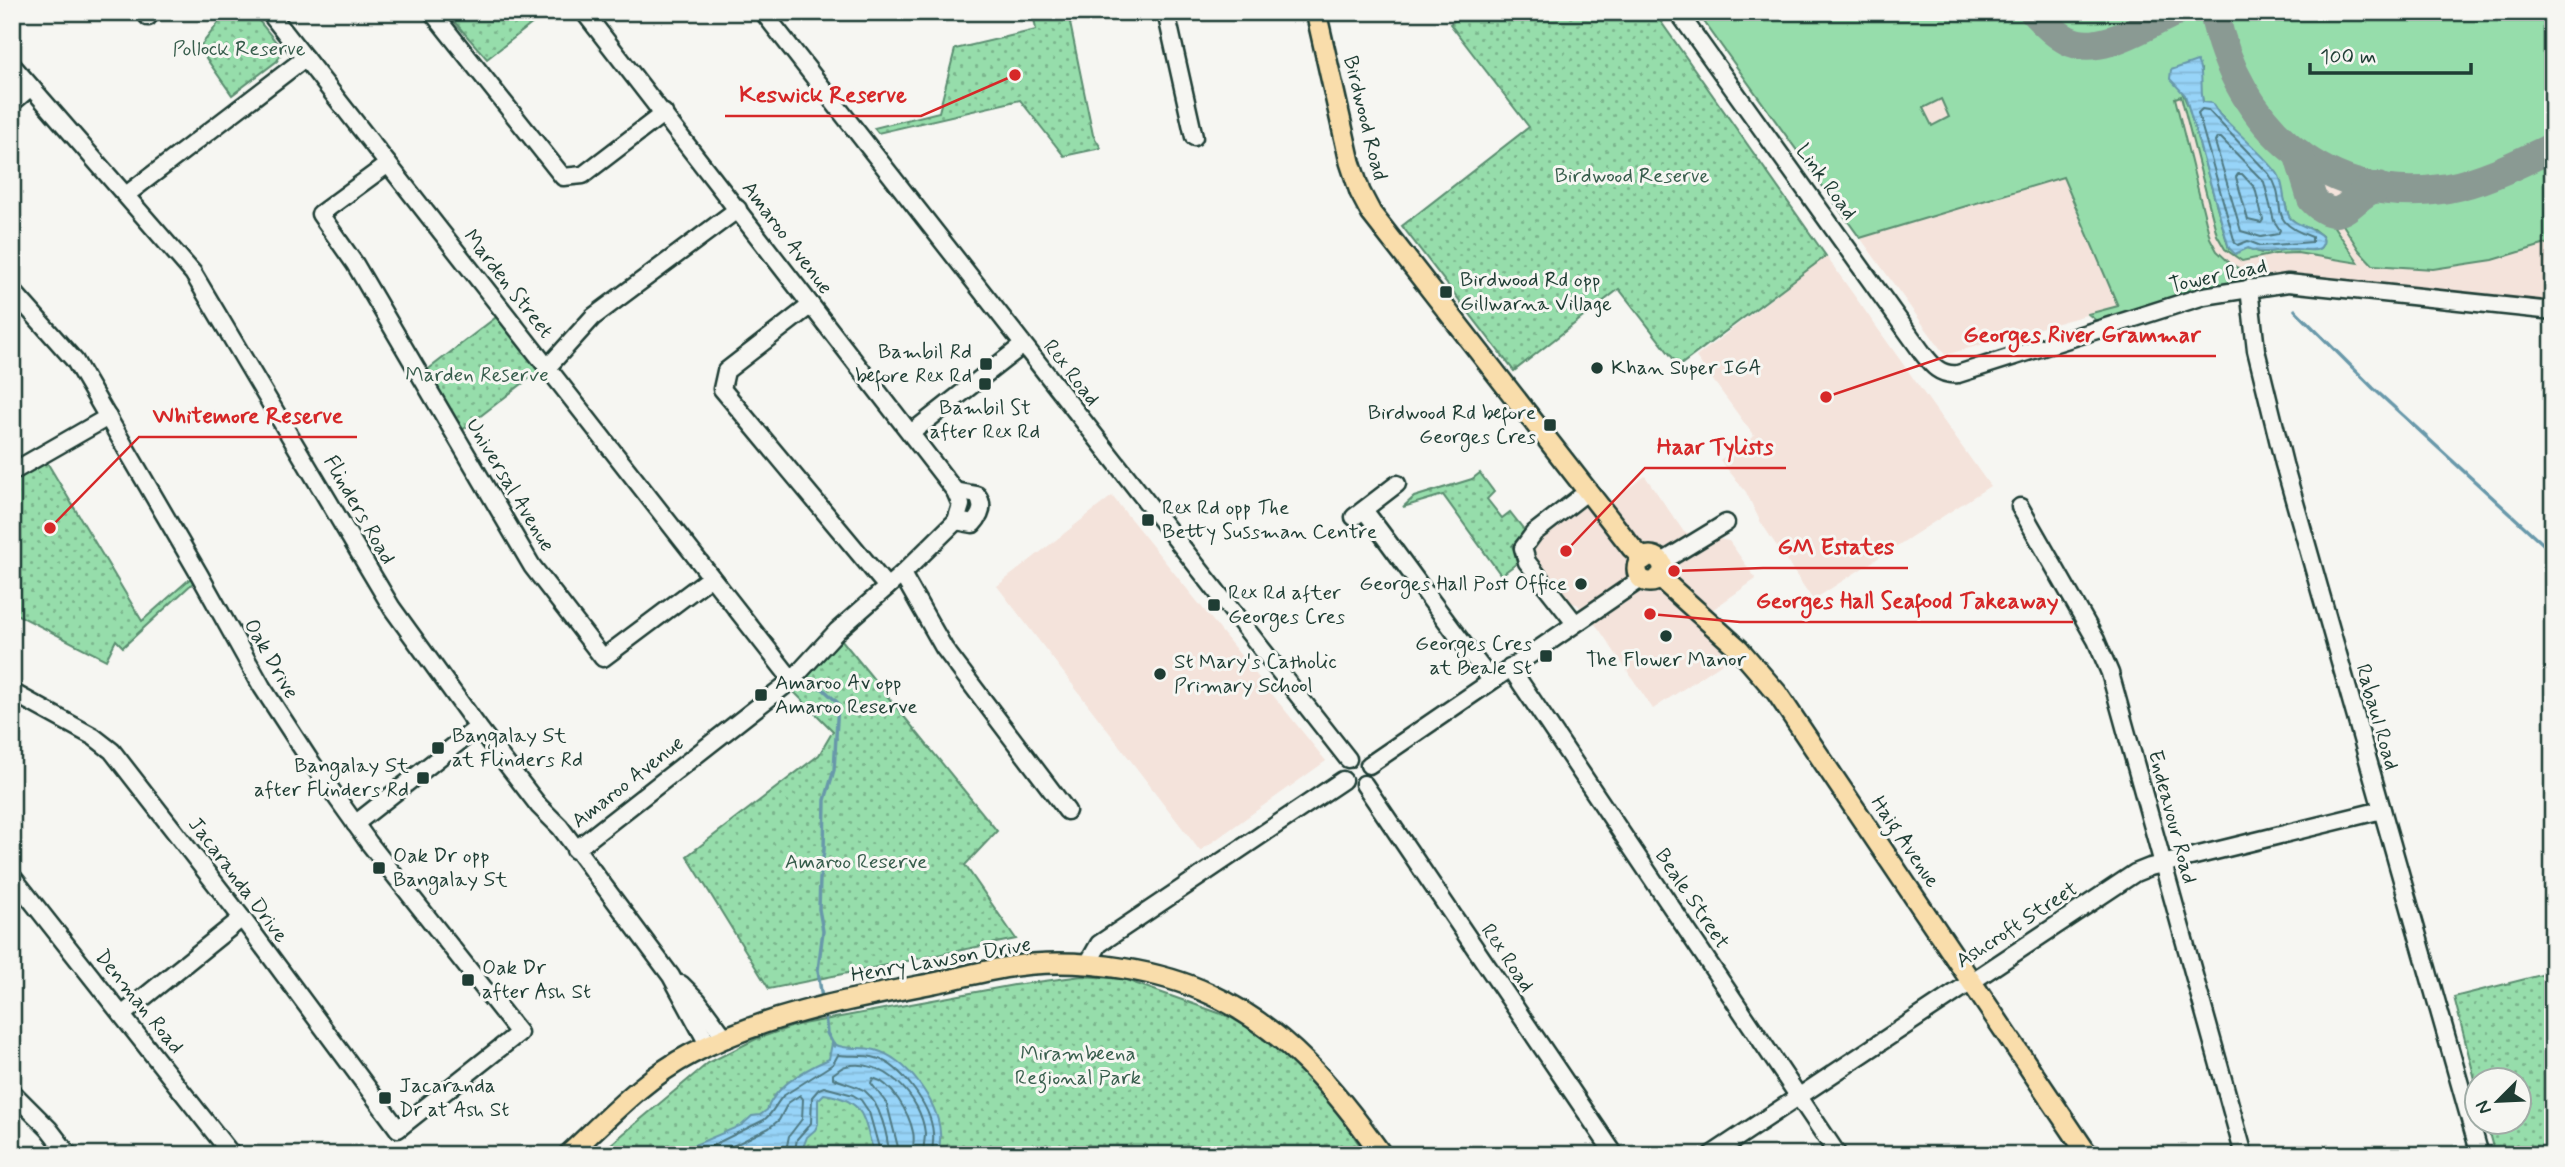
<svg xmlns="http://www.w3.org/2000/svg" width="2565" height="1167" font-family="Mynerve,sans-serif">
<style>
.built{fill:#f4e3db}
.green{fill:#96ddab;stroke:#5a8d70;stroke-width:2;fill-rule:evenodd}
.park{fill:url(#park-dots);stroke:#5a8d70;stroke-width:2}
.water{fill:url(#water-rules);stroke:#6798aa;stroke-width:2}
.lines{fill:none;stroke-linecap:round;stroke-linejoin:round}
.shore{stroke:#4f7982;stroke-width:2}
.stream{stroke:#6798aa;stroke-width:3.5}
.taxiway{stroke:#8a9a93;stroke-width:30}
.minor-casing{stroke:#1f3d34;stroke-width:21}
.major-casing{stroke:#1f3d34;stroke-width:24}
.minor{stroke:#f6f6f2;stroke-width:16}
.major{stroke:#f9ddab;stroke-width:19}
.poi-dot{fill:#1f3d34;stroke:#f6f6f2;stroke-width:2.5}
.labels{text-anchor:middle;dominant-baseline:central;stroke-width:6;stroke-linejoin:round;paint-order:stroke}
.park-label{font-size:21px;fill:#375d4c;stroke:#f6f6f2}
.street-label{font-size:21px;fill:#1f3d34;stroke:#f6f6f2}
.poi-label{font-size:21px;fill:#1f3d34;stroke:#f6f6f2;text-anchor:start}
.leader{fill:none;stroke:#d62828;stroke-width:2.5}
.callout-dot{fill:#d62828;stroke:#f6f6f2;stroke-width:2.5}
.callout-label{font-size:23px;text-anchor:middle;font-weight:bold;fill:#d62828;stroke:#f6f6f2;stroke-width:6;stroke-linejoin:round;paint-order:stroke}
</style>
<defs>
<pattern id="park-dots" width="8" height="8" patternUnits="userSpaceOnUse" patternTransform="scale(1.75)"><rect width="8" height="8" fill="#96ddab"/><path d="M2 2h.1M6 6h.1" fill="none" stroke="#7ab48c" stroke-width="1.8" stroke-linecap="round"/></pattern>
<pattern id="water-rules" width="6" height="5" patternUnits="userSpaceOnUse" patternTransform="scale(1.75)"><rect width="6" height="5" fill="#97d4f8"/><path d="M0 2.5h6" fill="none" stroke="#82b7d5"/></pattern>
</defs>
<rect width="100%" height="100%" fill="#f6f6f2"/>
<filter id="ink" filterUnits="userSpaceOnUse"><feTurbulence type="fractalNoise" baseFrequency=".0143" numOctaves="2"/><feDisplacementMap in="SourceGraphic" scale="14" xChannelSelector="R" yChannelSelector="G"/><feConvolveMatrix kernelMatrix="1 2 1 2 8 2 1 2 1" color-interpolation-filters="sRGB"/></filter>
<g filter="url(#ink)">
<g class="built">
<polygon points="1697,12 2553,12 2553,303 2291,274 2118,306 1945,355"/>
<polygon points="1826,256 1990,486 1813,600 1760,521 1746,492 1720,460 1754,436 1696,357"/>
<polygon points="1645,476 1684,532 1729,541 1756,579 1695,622 1730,658 1653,709 1599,629 1577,604 1569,603 1559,610 1515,554 1512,546 1525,531 1577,490 1613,500"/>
<polygon points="1112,496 1326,761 1200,851 997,586"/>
</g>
<g class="green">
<path d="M 1697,12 L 2020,12 C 2034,25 2049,43 2067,51 C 2101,66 2154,31 2186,17 L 2196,16 L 2204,23 L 2218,68 L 2235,102 L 2258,132 L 2295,166 L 2305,204 L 2311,211 L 2328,218 L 2359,263 L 2297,253 L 2275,254 L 2242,261 L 2225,249 L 2217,235 L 2181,96 L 2175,98 L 2210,238 L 2217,251 L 2232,265 L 2246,272 L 2251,282 L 2099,323 L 2088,314 L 2118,306 L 2063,177 L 1860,238 ZM 2201,70 L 2200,86 L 2203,102 L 2212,103 L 2219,114 L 2277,173 L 2289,217 L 2300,226 L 2313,229 L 2322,236 L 2323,243 L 2320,248 L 2315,250 L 2290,249 L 2261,253 L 2248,248 L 2229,249 L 2189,108 L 2180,87 ZM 1941,99 L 1949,117 L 1932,126 L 1923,108 Z"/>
<path d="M 2048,12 L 2150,12 C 2128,22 2099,44 2075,34 C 2064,29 2056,19 2048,12 Z"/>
<path d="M 2226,12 L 2553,12 L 2553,135 C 2521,149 2489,168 2454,175 C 2377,192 2292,157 2253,87 C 2239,64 2233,38 2226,12 Z"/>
<polygon points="2553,160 2553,242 2493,260 2433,269 2373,265 2359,250 2340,220 2370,200 2409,202 2446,200 2483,190"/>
</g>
<g class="park">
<polygon points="227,12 252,12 281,48 281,54 277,61 232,95 199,48"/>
<polygon points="458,12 547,12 487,59 451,18"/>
<polygon points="1033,12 1115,12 1070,23 1093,135 1101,148 1064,156 1020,100 878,133 874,128 939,112 955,49 1036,30"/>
<polygon points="1466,12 1654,12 1826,256 1679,366 1619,289 1514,371 1402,226 1529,127 1450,24"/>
<polygon points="499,315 540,370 461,431 426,371"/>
<polygon points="45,459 142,621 193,576 195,581 123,647 116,640 106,660 12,612 12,480"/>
<polygon points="1480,473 1494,492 1487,499 1502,518 1510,512 1525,531 1512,546 1520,561 1501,575 1443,495 1403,507 1414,497 1472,479"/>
<polygon points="841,639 997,831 965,865 1016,939 769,989 687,856 819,755 833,731 792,690"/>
<polygon points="2553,972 2553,1155 2495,1155 2486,1122 2520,1122 2520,1080 2478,1080 2477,1087 2454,997"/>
<polygon points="1082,976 1123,979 1244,1022 1269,1039 1307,1073 1338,1112 1366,1155 598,1155 708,1063 756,1039 797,1025 1014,985"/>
</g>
<g class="water">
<path d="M 2197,61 C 2204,72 2200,88 2203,102 L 2212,103 L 2219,114 C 2232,128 2271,161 2279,176 C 2285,189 2283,206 2290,218 C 2296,227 2334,231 2321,247 C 2316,253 2302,249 2295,249 C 2278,249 2263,256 2248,248 L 2235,254 L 2229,248 L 2185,95 L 2170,79 L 2171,70 Z"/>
<path d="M 832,1043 C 847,1051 859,1046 875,1050 C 905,1057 939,1102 940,1133 C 941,1140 939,1148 938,1155 L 875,1155 C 862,1119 868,1101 824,1094 L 818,1100 L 818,1124 L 815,1130 L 807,1137 L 800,1155 L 671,1155 L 742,1125 L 752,1116 L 760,1115 L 767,1110 C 775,1086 806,1069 829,1059 Z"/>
</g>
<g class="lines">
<g class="shore">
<path d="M 2202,109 L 2208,110 L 2269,174 C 2291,204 2262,220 2312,237 L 2312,242 L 2261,246 L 2248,241 L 2238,245 L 2235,243 L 2198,113 Z"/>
<polygon points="2217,138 2221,138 2264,182 2274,221 2280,230 2278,234 2261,237 2241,231 2215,142"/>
<polygon points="2238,174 2242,174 2255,188 2263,220 2261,223 2248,220 2236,177"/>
<path d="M 693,1155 L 764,1120 C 773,1113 775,1105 783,1096 L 833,1064 L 838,1055 C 851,1057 863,1054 876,1058 C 901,1065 931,1106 933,1133 C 934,1140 932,1148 932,1155"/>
<polyline points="715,1155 769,1128 779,1120 788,1103 800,1095 803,1099 802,1119 789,1136 785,1155"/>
<polyline points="794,1155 797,1139 811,1123 812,1097 819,1089 824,1087 853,1095 861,1100 869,1112 881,1155"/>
<path d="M 889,1155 C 888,1136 880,1103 865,1091 C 856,1085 843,1083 833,1078 L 833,1074 C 838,1071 841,1067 846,1066 C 884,1057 921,1097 925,1133 C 925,1140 923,1148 923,1155"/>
<path d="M 900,1155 L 887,1104 L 871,1083 L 873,1078 C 892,1083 909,1113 913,1132 C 915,1139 913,1147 912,1155"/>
</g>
<g class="stream">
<polyline points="2295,310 2373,388 2553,553"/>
<polyline points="802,686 822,688 838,703 834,770 825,800 824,850 820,879 819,909 823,931 818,970 822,999"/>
<polyline points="825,1014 827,1033 834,1046"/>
</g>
<g class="taxiway">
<path d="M 2034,12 C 2044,22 2055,34 2067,40 C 2098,57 2145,25 2174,12"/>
<path d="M 2214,12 C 2237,126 2327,209 2448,188 C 2485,181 2519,163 2553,147"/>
<path d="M 2298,153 L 2312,199 C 2343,233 2353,190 2379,187"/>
</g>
<g class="minor-casing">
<g id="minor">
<polyline points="269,12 792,680"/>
<polyline points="432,12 563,177 583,175 664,113"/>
<polyline points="763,12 1348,759"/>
<polyline points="1166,12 1194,137"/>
<path d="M 1678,12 L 1921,351 C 1931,364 1939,376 1958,374 L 2204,296 L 2288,283 L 2553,311"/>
<polyline points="148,17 151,12"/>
<polyline points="12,65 193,273 392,608 478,727 539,806 560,827 671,976 709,1046"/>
<polyline points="12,103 31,87"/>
<polyline points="388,164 320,214 355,264 532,566 603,658 711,577"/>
<polyline points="126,195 305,58"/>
<polyline points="2249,288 2256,350 2284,464 2480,1155"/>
<polyline points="12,290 75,361 199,574 262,687 309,759 369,843 519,1033 398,1129 242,918 112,751 94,737 12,692"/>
<polyline points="811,305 726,371 722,389 887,587"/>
<polyline points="547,368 593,317 738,209"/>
<polyline points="911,433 1023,345"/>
<polyline points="12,472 108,417"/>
<path d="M 955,491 L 977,495 C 985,506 981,515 973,524 L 956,521"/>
<polyline points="2020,507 2096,640 2110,673 2244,1155"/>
<path d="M 1364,510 C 1407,566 1447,624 1491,680"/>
<polyline points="1354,517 1397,484"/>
<polyline points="1662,562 1726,523"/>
<polyline points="902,574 944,648 1067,811"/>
<polyline points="1575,623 1527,562 1523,548 1534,533 1588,491"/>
<polyline points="1510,667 1838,1155"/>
<polyline points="1369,765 1641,579"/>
<polyline points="1364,784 1615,1155"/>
<polyline points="355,824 478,727"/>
<polyline points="575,850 792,680 837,631 902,574 956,521 961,505 955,491 584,12"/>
<polyline points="12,876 232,1155"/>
<polyline points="1087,965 1099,944 1343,780"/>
<polyline points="681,984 698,1001 726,1039"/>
<polyline points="122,1015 242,918"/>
<polyline points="12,1092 49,1129 69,1155"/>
<polyline points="1711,1155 2135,873 2150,867 2382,810"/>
</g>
</g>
<g class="major-casing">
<g id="major">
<polyline points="1316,12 1350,162 1360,192 1371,213 1632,548 1644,559"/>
<circle cx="1650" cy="569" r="13"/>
<polyline points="1659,577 1739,649 1777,693 2088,1155"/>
<path d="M 568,1155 C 607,1119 643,1079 691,1054 C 766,1014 852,999 934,983 C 967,976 1001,966 1033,964 C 1089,960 1159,970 1210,994 C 1285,1028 1336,1090 1382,1155"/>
</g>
</g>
<use href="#minor" class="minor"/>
<use href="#major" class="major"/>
</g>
</g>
<g class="poi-dot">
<rect x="1439" y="285" width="14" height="14" rx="3.5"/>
<rect x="979" y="357" width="14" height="14" rx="3.5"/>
<circle cx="1597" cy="368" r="7"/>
<rect x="978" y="377" width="14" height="14" rx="3.5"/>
<rect x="1543" y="418" width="14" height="14" rx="3.5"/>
<rect x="1141" y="513" width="14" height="14" rx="3.5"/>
<circle cx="1581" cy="584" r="7"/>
<rect x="1207" y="598" width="14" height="14" rx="3.5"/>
<circle cx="1666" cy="636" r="7"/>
<rect x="1539" y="649" width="14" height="14" rx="3.5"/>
<circle cx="1160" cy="674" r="7"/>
<rect x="754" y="688" width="14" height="14" rx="3.5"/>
<rect x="431" y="741" width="14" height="14" rx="3.5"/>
<rect x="416" y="771" width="14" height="14" rx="3.5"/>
<rect x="372" y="861" width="14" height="14" rx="3.5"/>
<rect x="461" y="973" width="14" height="14" rx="3.5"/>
<rect x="378" y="1091" width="14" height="14" rx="3.5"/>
</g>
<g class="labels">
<g class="park-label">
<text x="239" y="49">Pollock Reserve</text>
<text x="1632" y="176">Birdwood Reserve</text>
<text x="477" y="375">Marden Reserve</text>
<text x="856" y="862">Amaroo Reserve</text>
<text x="1078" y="1054">Mirambeena<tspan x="1078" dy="24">Regional Park</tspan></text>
</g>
<g class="street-label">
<text transform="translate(1365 118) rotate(76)">Birdwood Road</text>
<text transform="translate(1826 182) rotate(54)">Link Road</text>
<text transform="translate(787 238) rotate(53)">Amaroo Avenue</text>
<text transform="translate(2218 276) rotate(-12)">Tower Road</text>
<text transform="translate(508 284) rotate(52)">Marden Street</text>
<text transform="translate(1071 373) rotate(52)">Rex Road</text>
<text transform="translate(510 485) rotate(59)">Universal Avenue</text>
<text transform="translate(359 510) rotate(60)">Flinders Road</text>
<text transform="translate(271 659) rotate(60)">Oak Drive</text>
<text transform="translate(2377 717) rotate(74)">Rabaul Road</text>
<text transform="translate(628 782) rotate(-38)">Amaroo Avenue</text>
<text transform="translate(2172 817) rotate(75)">Endeavour Road</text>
<text transform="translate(1905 842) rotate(56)">Haig Avenue</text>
<text transform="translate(238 880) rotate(53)">Jacaranda Drive</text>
<text transform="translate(1692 899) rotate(56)">Beale Street</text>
<text transform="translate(2017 925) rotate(-33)">Ashcroft Street</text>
<text transform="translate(1507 958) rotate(56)">Rex Road</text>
<text transform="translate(941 960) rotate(-10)">Henry Lawson Drive</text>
<text transform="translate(139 1002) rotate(51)">Denman Road</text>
</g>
<g class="poi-label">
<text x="1460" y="280">Birdwood Rd opp<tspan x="1460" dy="24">Gillwarna Village</tspan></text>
<text x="972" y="352" text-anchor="end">Bambil Rd<tspan x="972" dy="24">before Rex Rd</tspan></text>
<text x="1611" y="368">Khan Super IGA</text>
<text x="985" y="408" text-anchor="middle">Bambil St<tspan x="985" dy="24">after Rex Rd</tspan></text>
<text x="1536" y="413" text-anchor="end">Birdwood Rd before<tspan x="1536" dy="24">Georges Cres</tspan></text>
<text x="1162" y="508">Rex Rd opp The<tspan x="1162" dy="24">Betty Sussman Centre</tspan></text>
<text x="1567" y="584" text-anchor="end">Georges Hall Post Office</text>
<text x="1228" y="593">Rex Rd after<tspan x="1228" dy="24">Georges Cres</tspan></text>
<text x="1532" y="644" text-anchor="end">Georges Cres<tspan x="1532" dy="24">at Beale St</tspan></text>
<text x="1666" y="660" text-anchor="middle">The Flower Manor</text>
<text x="1174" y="662">St Mary's Catholic<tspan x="1174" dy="24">Primary School</tspan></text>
<text x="775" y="683">Amaroo Av opp<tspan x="775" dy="24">Amaroo Reserve</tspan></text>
<text x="452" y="736">Bangalay St<tspan x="452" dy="24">at Flinders Rd</tspan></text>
<text x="409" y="766" text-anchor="end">Bangalay St<tspan x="409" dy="24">after Flinders Rd</tspan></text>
<text x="393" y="856">Oak Dr opp<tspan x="393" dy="24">Bangalay St</tspan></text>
<text x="482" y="968">Oak Dr<tspan x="482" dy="24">after Ash St</tspan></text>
<text x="399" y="1086">Jacaranda<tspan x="399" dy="24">Dr at Ash St</tspan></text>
</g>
</g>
<path class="leader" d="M1015 75L921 116H725M1826 397L1947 356H2216M50 528L139 437H357M1566 551L1645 468H1786M1674 571L1763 568H1908M1650 614L1740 622H2073"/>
<g class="callout-dot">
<circle cx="1015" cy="75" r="7"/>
<circle cx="1826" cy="397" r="7"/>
<circle cx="50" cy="528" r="7"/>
<circle cx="1566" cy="551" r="7"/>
<circle cx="1674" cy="571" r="7"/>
<circle cx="1650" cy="614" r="7"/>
</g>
<g class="callout-label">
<text x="823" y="102">Keswick Reserve</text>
<text x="2082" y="342">Georges River Grammar</text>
<text x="248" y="423">Whitemore Reserve</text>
<text x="1715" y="454">Haar Tylists</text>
<text x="1836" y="554">GM Estates</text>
<text x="1907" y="608">Georges Hall Seafood Takeaway</text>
</g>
<rect width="2565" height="1167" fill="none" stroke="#f6f6f2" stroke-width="42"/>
<rect x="21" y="21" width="2523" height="1125" fill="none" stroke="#1f3d34" stroke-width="2.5" filter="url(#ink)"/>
<g transform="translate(2498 1101) rotate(246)"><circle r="33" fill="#f6f6f2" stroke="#a0aca6" stroke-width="2"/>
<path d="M0-5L12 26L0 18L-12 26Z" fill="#1f3d34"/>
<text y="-10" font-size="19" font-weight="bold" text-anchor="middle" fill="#1f3d34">N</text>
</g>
<path d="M2310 63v10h161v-10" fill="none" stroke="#1f3d34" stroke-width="3.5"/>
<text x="2320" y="63" font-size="21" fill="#1f3d34" stroke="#f6f6f2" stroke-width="5" paint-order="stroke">100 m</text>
</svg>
